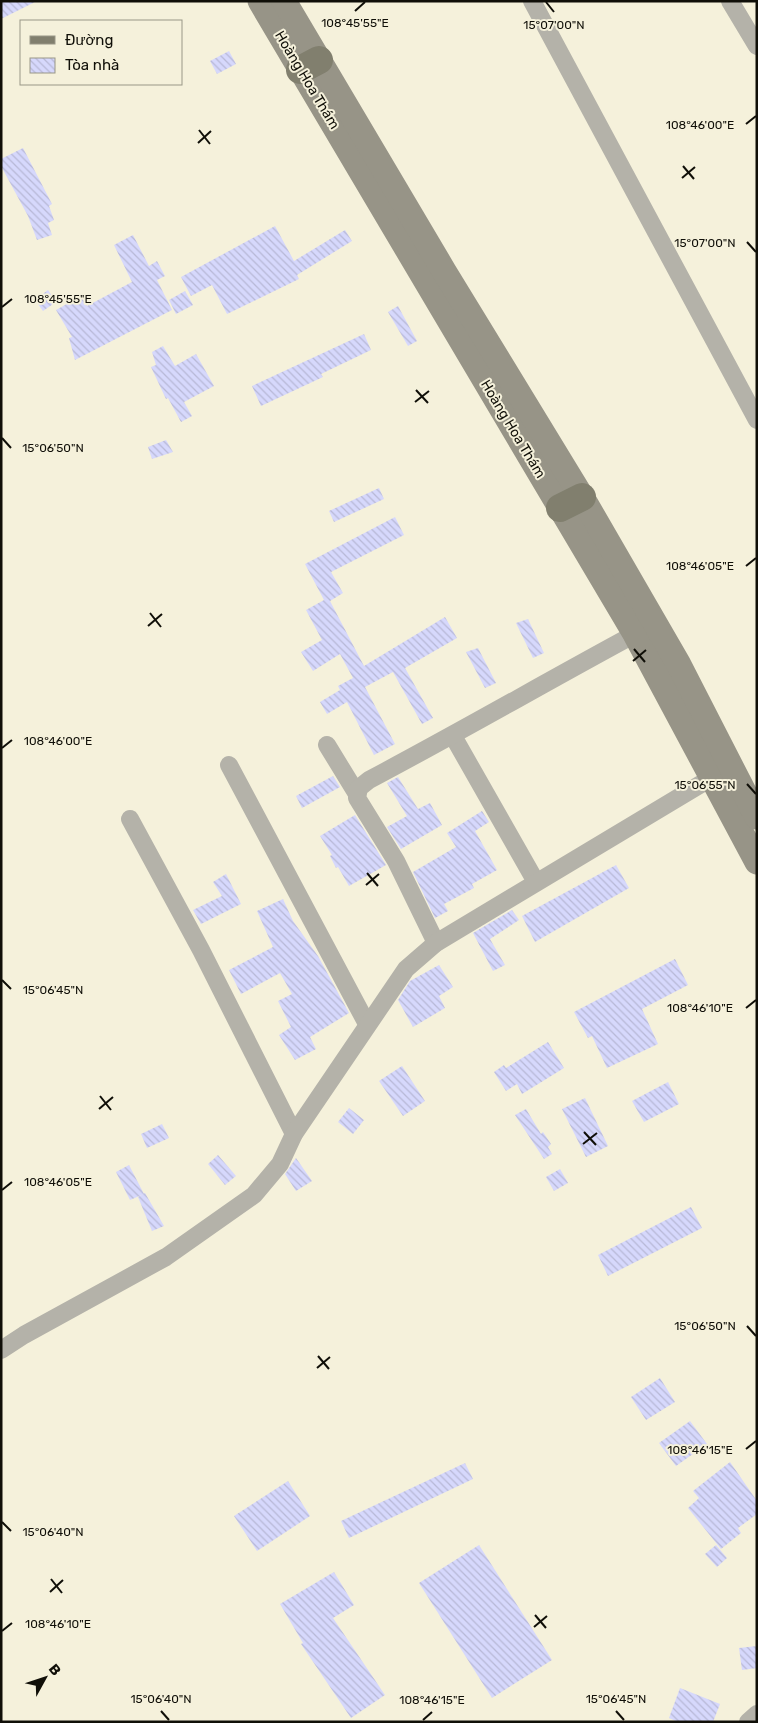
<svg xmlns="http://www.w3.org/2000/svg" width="758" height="1723" font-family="Rubik,sans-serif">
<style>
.building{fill:url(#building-back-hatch)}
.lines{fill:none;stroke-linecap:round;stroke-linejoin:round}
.street{stroke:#b4b2a9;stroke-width:18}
.secondary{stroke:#979487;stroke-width:25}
.primary{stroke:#817f6e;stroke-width:28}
.ticks{fill:none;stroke:#100f08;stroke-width:2}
.labels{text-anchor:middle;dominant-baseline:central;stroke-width:4;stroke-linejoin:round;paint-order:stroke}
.street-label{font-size:14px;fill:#100f08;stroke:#f5f1db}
.ticks-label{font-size:12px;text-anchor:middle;fill:#100f08;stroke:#f5f1db;stroke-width:4;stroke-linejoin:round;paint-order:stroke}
</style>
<defs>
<pattern id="building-back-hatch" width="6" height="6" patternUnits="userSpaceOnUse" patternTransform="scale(1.25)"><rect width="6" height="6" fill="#d6d8fc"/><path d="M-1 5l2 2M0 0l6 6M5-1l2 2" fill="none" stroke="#b7b8d6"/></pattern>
</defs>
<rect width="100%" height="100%" fill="#f5f1db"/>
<g class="building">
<polygon points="1,1 37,1 1,19"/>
<polygon points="229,51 236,64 217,74 210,61"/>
<polygon points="23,148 52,204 49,206 54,220 48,223 52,235 37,240 28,216 1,166 1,159"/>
<polygon points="275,226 294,261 345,230 352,241 297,275 299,279 227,314 212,285 191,296 181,277"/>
<polygon points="133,235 149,266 157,261 165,276 157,280 172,310 75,360 69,338 72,337 56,310 81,296 87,306 132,282 114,245"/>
<polygon points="48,290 56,302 43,311 35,300"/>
<polygon points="185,291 193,305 176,314 169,300"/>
<polygon points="398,306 417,341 408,346 388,312"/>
<polygon points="364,334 371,350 321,374 323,377 261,406 252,386"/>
<polygon points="163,346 175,366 196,354 214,386 184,402 192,416 181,422 168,398 166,399 151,367 156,365 152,352"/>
<polygon points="166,440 173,452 152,459 148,447"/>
<polygon points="379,488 384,499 334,522 329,511"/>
<polygon points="395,517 404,535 331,572 343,593 330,601 364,666 445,617 457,638 405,668 433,718 422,724 393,672 365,687 395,744 374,755 347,702 327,714 320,702 340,690 338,686 353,678 340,654 313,671 301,652 322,640 306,610 324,600 305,564"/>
<polygon points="528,619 544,653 533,658 516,623"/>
<polygon points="478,648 496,683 485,688 466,652"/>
<polygon points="333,776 340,787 302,808 296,796"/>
<polygon points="398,777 418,809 430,803 442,825 401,849 387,827 407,816 387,783"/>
<polygon points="482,811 489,822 475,831 497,870 472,884 474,888 444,904 448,911 435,918 413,872 456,847 447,833"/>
<polygon points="355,815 386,865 349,886 338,867 336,868 330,856 332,855 320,836"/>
<polygon points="616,865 629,888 535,942 522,916"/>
<polygon points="226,874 241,904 201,924 193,910 222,896 213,882"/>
<polygon points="283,899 293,921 318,956 349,1013 310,1037 316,1049 295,1060 279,1035 291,1027 278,1001 292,994 280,973 241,994 229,970 273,947 257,911"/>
<polygon points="512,910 519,920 490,939 505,965 493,971 473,933"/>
<polygon points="675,959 688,985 642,1009 658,1044 607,1068 592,1036 588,1038 574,1012"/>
<polygon points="439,965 453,987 439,996 445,1008 413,1027 398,1000 410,981"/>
<polygon points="548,1042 564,1068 522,1094 517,1084 506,1091 494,1072 504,1065 506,1068"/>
<polygon points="402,1066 425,1101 403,1116 379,1081"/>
<polygon points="668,1082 679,1104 644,1122 632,1101"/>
<polygon points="585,1098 608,1146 586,1157 562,1109"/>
<polygon points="349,1108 364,1120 353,1134 338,1122"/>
<polygon points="526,1109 541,1134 543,1132 551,1144 548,1147 552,1154 544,1159 515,1115"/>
<polygon points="162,1124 169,1138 147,1148 141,1134"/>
<polygon points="218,1155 236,1176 225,1185 208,1164"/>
<polygon points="296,1158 312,1181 296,1191 285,1174"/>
<polygon points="129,1165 144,1194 130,1200 116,1172"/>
<polygon points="560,1169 568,1183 554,1191 546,1177"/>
<polygon points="145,1193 164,1226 152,1231 138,1197"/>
<polygon points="691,1207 702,1228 608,1276 598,1255"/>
<polygon points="660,1378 675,1402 646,1420 631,1397"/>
<polygon points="690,1421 707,1444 676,1466 659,1443"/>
<polygon points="730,1462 757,1501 757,1514 738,1528 741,1533 721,1549 688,1508 699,1498 693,1491"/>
<polygon points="465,1463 473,1479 349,1538 341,1521"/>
<polygon points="288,1481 310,1516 257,1551 234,1516"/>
<polygon points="479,1545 552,1660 492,1698 419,1583"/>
<polygon points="716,1545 727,1558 717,1567 705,1554"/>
<polygon points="334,1572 354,1605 333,1618 385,1695 351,1718 301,1644 303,1643 280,1604"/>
<polygon points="757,1646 757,1668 742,1670 739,1648"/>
<polygon points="680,1688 720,1704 713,1722 678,1722 669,1718"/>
</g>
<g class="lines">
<g class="street">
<polyline points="532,1 757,420"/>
<polyline points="730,1 757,46"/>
<polyline points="453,736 536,882"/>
<polyline points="327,745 357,794"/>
<polyline points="229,765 367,1024"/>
<polyline points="130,819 201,950 294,1134"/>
<path d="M 436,943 L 396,861 L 357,798 L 359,788 L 369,780 C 458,733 546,682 635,634"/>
<polyline points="1,1350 24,1335 166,1257 254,1195 280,1164 294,1134 406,969 436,943 711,778"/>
<polyline points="748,1722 757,1714"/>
</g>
<g class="secondary">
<polyline points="260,1 635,634 757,862"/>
<polyline points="284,1 444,271 582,497 678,663 757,817"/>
</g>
<g class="primary">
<polyline points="300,70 319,60"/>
<polyline points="560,508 582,497"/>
</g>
</g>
<path class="ticks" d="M 546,2 L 554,12M 355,11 L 365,2M 746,124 L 756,116M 199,130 L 210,144M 198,143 L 211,131M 683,166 L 694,179M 682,178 L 695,167M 747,242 L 756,252M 2,307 L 12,299M 416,390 L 428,403M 415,402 L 429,391M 2,438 L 11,448M 746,566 L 756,558M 150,613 L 161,627M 148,626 L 162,614M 634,649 L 645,662M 633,661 L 646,650M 2,748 L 12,740M 747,784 L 756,794M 367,873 L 378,886M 366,885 L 379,874M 2,980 L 11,989M 746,1008 L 756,1000M 100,1096 L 111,1110M 99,1109 L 113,1097M 584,1132 L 596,1145M 583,1144 L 597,1133M 2,1190 L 12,1182M 747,1326 L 756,1336M 318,1356 L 329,1369M 317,1368 L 330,1357M 746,1449 L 756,1441M 2,1522 L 11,1531M 51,1579 L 62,1593M 50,1592 L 63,1580M 535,1615 L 546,1628M 534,1627 L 547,1616M 2,1631 L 12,1623M 161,1711 L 169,1720M 616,1711 L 624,1720M 423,1720 L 432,1712"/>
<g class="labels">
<g class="street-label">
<text transform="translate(307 80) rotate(59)">Hoàng Hoa Thám</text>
<text transform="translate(513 429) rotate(59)">Hoàng Hoa Thám</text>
</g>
</g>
<g class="ticks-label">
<text x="355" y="27">108°45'55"E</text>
<text x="554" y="29">15°07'00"N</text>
<text x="700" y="129">108°46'00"E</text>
<text x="705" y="247">15°07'00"N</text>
<text x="58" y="303">108°45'55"E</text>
<text x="53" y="452">15°06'50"N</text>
<text x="700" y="570">108°46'05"E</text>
<text x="58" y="745">108°46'00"E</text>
<text x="705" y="789">15°06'55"N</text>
<text x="53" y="994">15°06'45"N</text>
<text x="700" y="1012">108°46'10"E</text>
<text x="58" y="1186">108°46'05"E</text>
<text x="705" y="1330">15°06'50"N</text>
<text x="700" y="1454">108°46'15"E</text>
<text x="53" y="1536">15°06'40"N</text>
<text x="58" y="1628">108°46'10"E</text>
<text x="161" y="1703">15°06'40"N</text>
<text x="616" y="1703">15°06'45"N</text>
<text x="432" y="1704">108°46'15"E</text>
</g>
<rect width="758" height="1723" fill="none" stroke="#100f08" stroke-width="5"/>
<rect x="20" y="20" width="162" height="65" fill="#f5f1db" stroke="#999787"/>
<rect x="30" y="36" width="25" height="8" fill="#817f6e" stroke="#999787"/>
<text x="65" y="45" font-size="15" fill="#100f08">Đường</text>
<rect x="30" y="58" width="25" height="15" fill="url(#building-back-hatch)" stroke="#999787"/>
<text x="65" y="70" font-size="15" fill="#100f08">Tòa nhà</text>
<g transform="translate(45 1678) rotate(50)" stroke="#f5f1db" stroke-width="4" paint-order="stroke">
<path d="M0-4L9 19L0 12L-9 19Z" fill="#100f08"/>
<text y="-8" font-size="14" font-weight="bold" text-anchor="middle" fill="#100f08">B</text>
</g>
</svg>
